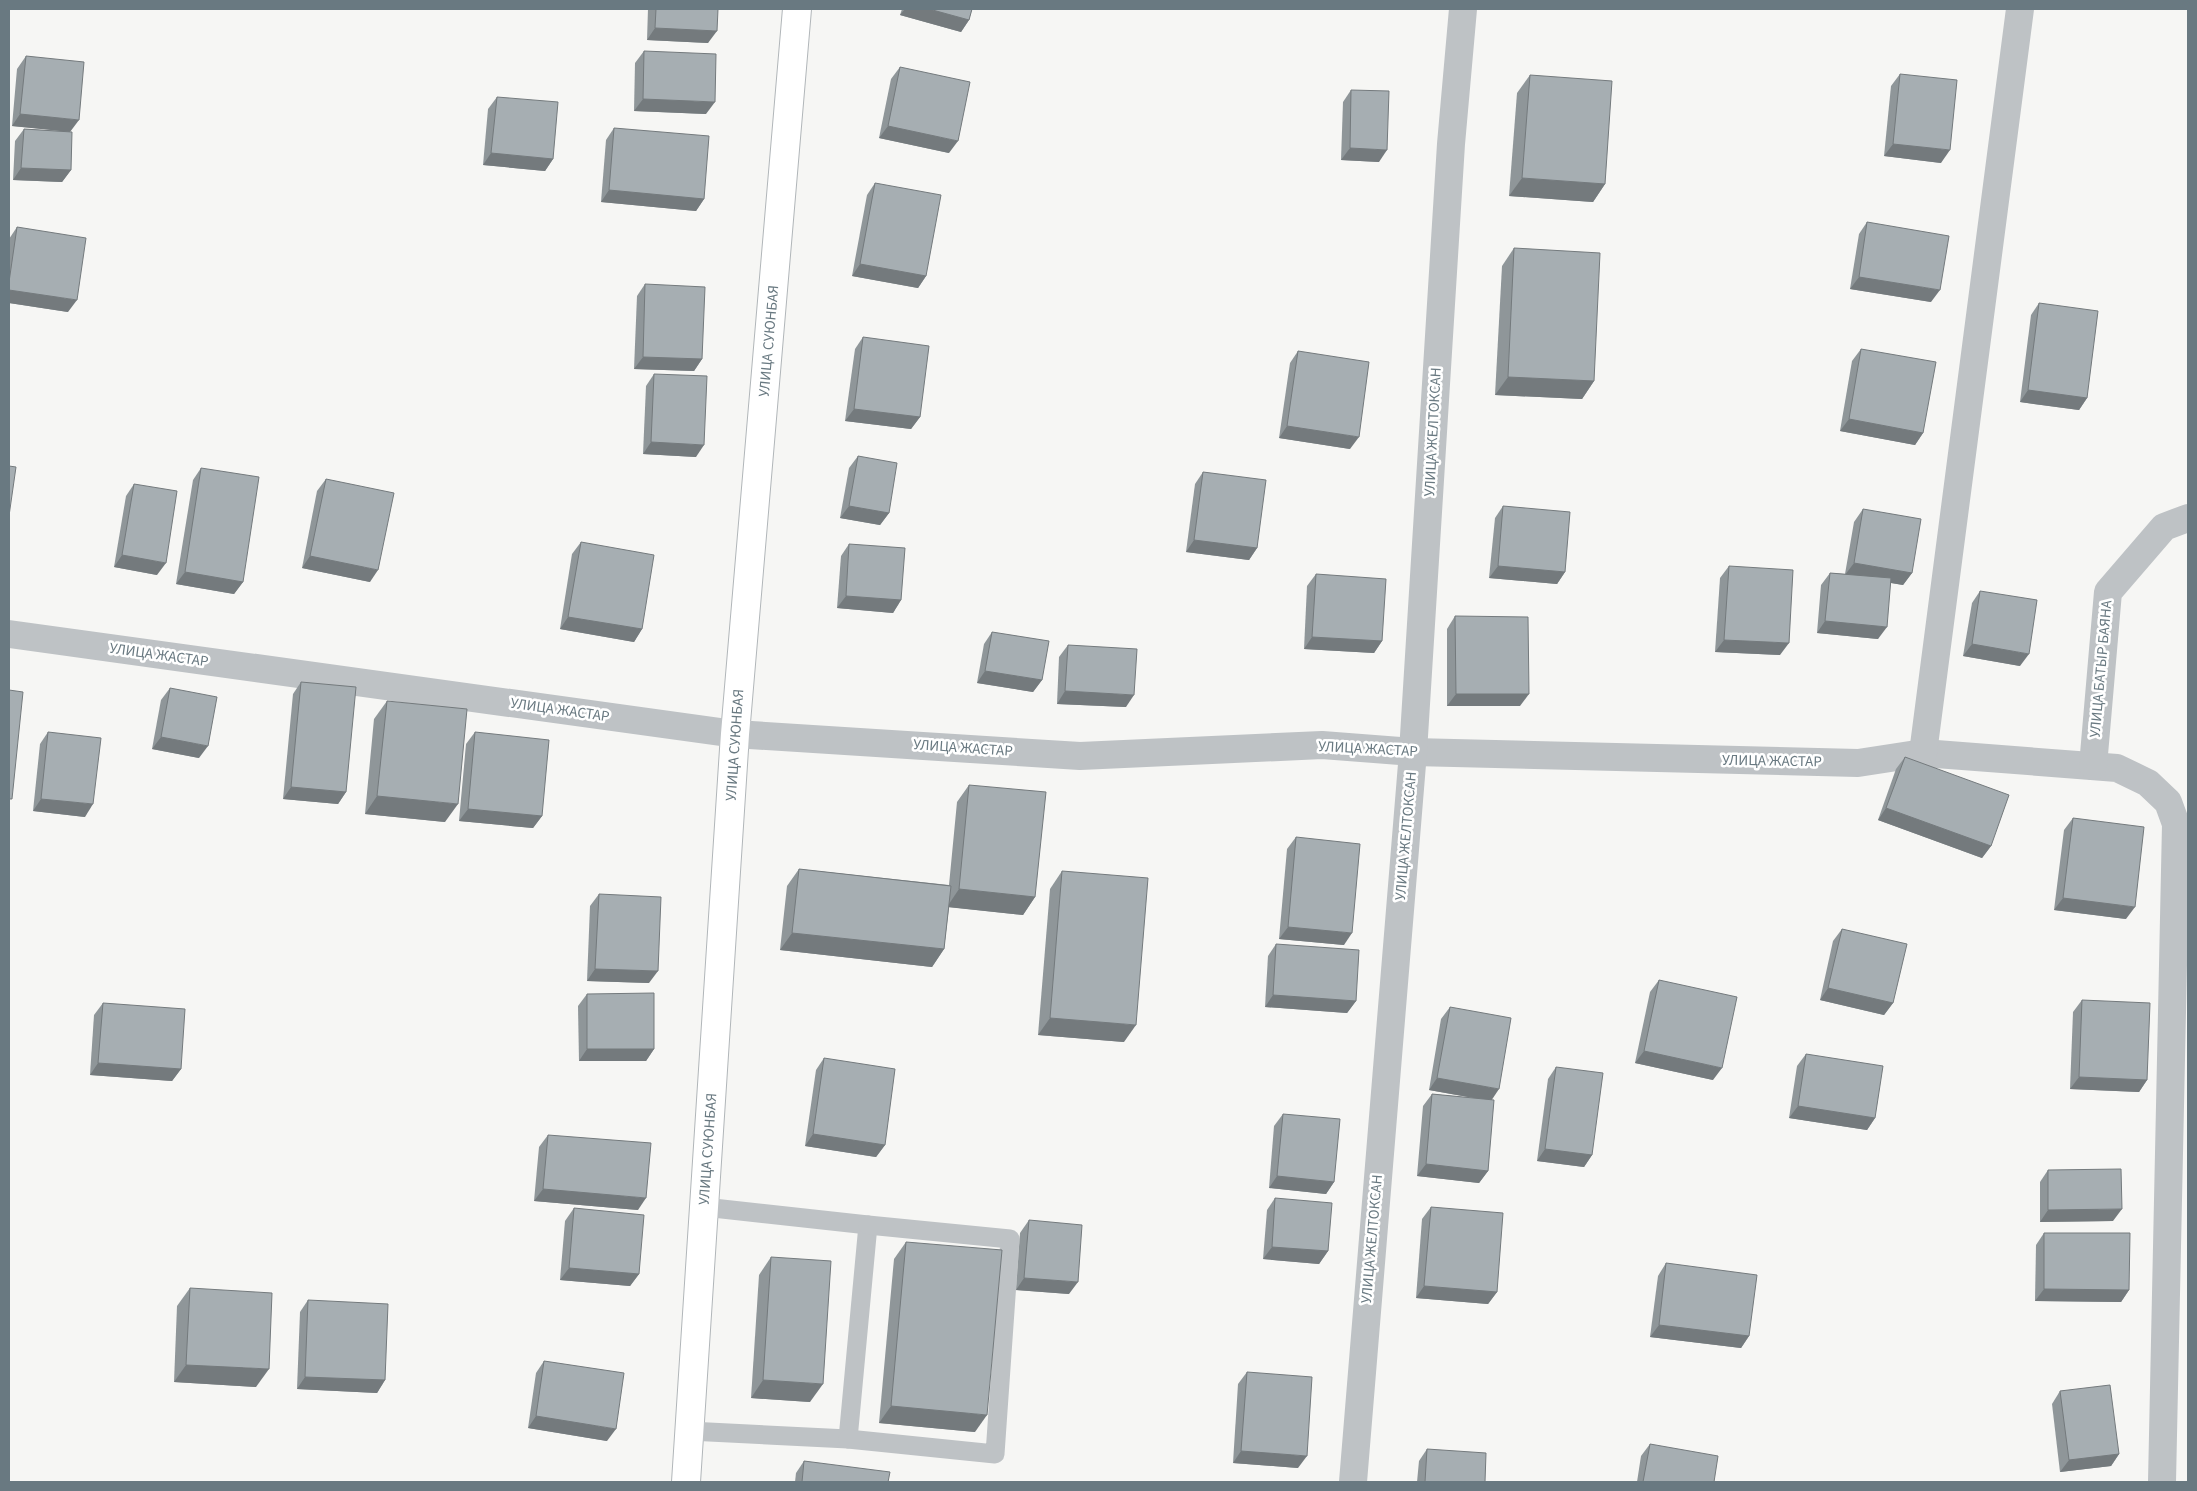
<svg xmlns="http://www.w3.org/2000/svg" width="2197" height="1491" font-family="'Source Sans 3',sans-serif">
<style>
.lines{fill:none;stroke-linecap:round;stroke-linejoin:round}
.secondary-casing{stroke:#b1b6b9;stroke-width:30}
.lane{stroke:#bec2c5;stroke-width:19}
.street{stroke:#bec2c5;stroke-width:28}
.secondary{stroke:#fff;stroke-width:28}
.wall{fill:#8f9699}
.shaded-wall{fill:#747a7d}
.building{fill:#a6aeb2;stroke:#747a7d}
.labels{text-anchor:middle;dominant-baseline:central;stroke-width:5;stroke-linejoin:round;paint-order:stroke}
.street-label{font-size:15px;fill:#697981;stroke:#fff}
</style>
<rect width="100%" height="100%" fill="#f6f6f4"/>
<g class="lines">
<g class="secondary-casing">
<polyline id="secondary" points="686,1482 735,734 797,9"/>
</g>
<g class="lane">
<polyline points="689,1431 848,1439 868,1225 704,1207"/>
<polyline points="848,1439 995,1454 1010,1239 868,1225"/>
</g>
<g class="street">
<polyline points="9,634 735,734 1080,756 1322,745 1413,752 1858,763 1923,753 2117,768 2148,783 2168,802 2176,824 2162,1482"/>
<polyline points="1923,753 2020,9"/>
<polyline points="2093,766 2108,592 2164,527 2188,518"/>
<polyline points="1353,1482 1413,752 1451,144 1463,9"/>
</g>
<use href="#secondary" class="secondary"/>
</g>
<g class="wall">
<polygon points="648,9 718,9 708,43 647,40"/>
<polygon points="902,9 972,9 969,20 961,32 900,15"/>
<polygon points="644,51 706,114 634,111 635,63"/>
<polygon points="26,56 70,132 71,170 62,182 13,180 15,141 24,129 65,131 12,126 17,69"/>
<polygon points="900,67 949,153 879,138 891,79"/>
<polygon points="1900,74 1941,163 1884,156 1891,86"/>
<polygon points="1530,75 1605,184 1593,202 1509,196 1517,93"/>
<polygon points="1351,90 1379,162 1341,160 1343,102"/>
<polygon points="497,97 553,159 545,171 483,165 488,109"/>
<polygon points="614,128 704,199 696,211 601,202 606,140"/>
<polygon points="875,183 926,276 918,288 852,276 867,195"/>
<polygon points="1867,222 1931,302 1850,289 1859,234"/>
<polygon points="17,227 68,312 9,303 9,239"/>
<polygon points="1514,248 1594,381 1582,399 1495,395 1502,266"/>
<polygon points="645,284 702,359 694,371 634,369 637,296"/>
<polygon points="2039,303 2087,398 2079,410 2020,402 2031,315"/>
<polygon points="863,337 920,417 911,429 845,421 855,349"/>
<polygon points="1861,349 1923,433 1915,445 1840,431 1852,361"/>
<polygon points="1298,351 1350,449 1279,438 1290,363"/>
<polygon points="654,374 696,457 643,454 646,386"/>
<polygon points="858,456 889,513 880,525 840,518 849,468"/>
<polygon points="201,468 243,582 234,594 176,584 193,480"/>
<polygon points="1203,472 1257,548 1249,560 1186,552 1195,484"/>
<polygon points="326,479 370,582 302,568 317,491"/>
<polygon points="134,484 157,575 114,567 126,496"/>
<polygon points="1503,506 1565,572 1557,584 1489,578 1495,518"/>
<polygon points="1863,509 1912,573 1903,585 1891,583 1878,639 1817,633 1821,585 1830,573 1845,574 1854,522"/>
<polygon points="581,542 642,629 634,642 560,629 572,554"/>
<polygon points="849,544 901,600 893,613 837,608 841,556"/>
<polygon points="1729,566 1780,655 1715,652 1720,578"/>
<polygon points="1316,574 1382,641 1374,653 1304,649 1307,586"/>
<polygon points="1980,591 2020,666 1963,656 1972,603"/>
<polygon points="1455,616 1520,706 1447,706 1447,629"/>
<polygon points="992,632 1042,680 1033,692 977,683 984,644"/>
<polygon points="1068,645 1126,707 1057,704 1059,657"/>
<polygon points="301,682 346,792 338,804 283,799 293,694"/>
<polygon points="170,688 199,758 152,749 161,700"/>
<polygon points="387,701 445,822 365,814 374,719"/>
<polygon points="48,732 85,817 33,811 40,744"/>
<polygon points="475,732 542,816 533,828 459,821 466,744"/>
<polygon points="1905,757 1991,846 1982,858 1878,820 1896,769"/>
<polygon points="969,785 1035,897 1023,915 949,907 944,949 932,967 780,950 787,886 799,869 949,885 957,802"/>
<polygon points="2073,818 2126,919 2054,910 2064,830"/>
<polygon points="1296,837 1344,945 1279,939 1287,849"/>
<polygon points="1062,871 1124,1042 1038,1035 1050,889"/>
<polygon points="599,894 649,983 587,981 590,906"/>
<polygon points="1842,929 1893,1003 1884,1015 1820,1000 1833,941"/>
<polygon points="1276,944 1356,1001 1347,1013 1265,1007 1268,956"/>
<polygon points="1659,980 1713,1080 1635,1063 1650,992"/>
<polygon points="587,994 654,1049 646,1061 579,1061 578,1006"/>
<polygon points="2082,1000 2147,1080 2139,1092 2070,1089 2073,1012"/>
<polygon points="103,1003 181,1069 172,1081 90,1075 94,1015"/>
<polygon points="1450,1007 1492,1099 1488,1171 1479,1183 1417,1176 1423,1106 1432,1094 1473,1098 1429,1090 1441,1019"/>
<polygon points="1806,1054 1875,1118 1867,1130 1789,1118 1797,1066"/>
<polygon points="824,1058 885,1145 876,1157 805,1146 816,1070"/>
<polygon points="1556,1067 1592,1155 1584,1167 1537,1161 1548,1079"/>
<polygon points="1283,1114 1334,1182 1326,1194 1269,1188 1274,1126"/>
<polygon points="548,1135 638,1210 534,1201 539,1147"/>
<polygon points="2048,1170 2113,1221 2040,1222 2040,1182"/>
<polygon points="1275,1198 1328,1251 1319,1264 1263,1259 1267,1210"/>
<polygon points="1431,1207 1497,1292 1488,1304 1416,1298 1422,1219"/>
<polygon points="574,1208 639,1274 630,1286 560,1280 565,1221"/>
<polygon points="1029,1220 1069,1294 1016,1290 1020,1233"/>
<polygon points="2044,1233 2129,1290 2121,1302 2035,1301 2036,1245"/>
<polygon points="906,1242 975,1432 879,1423 894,1259"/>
<polygon points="771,1257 810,1402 751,1398 759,1275"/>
<polygon points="1666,1263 1749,1336 1741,1348 1650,1337 1658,1276"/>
<polygon points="190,1288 256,1387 174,1382 177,1306"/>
<polygon points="308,1300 385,1380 377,1393 297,1389 300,1312"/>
<polygon points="544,1361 607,1441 528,1428 536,1373"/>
<polygon points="1247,1372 1298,1468 1233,1463 1238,1384"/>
<polygon points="2060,1391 2119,1454 2111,1466 2060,1472 2052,1404"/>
<polygon points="1650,1444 1714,1482 1637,1482 1641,1456"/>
<polygon points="1427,1449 1485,1482 1417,1482 1419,1461"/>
<polygon points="804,1461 888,1482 795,1482 796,1473"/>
</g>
<g class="shaded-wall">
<polygon points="905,9 929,9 969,20 961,32 900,15"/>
<polygon points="655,28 717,31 708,43 647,40"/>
<polygon points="643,99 715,102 706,114 634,111"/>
<polygon points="20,114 79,120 70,132 12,126"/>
<polygon points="888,126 958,141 949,153 879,138"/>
<polygon points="1893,144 1950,150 1941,163 1884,156"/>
<polygon points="1350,148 1387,150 1379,162 1341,160"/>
<polygon points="491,153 553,159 545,171 483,165"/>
<polygon points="21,168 71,170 62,182 13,180"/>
<polygon points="1522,178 1605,184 1593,202 1509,196"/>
<polygon points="609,190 704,199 696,211 601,202"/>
<polygon points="860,264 926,276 918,288 852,276"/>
<polygon points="1859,277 1940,290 1931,302 1850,289"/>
<polygon points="9,290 77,300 68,312 9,303"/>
<polygon points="643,357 702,359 694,371 634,369"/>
<polygon points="1508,377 1594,381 1582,399 1495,395"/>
<polygon points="2028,390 2087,398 2079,410 2020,402"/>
<polygon points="854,409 920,417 911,429 845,421"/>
<polygon points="1849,419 1923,433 1915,445 1840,431"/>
<polygon points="1287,426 1359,437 1350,449 1279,438"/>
<polygon points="651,442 704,445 696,457 643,454"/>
<polygon points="849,506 889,513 880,525 840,518"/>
<polygon points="1194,540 1257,548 1249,560 1186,552"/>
<polygon points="122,555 166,563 157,575 114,567"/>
<polygon points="310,556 378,570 370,582 302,568"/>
<polygon points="1854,563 1912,573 1903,585 1845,575"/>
<polygon points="1498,566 1565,572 1557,584 1489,578"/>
<polygon points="185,572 243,582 234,594 176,584"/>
<polygon points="846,596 901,600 893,613 837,608"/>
<polygon points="568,617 642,629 634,642 560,629"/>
<polygon points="1825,621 1887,627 1878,639 1817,633"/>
<polygon points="1312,637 1382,641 1374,653 1304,649"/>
<polygon points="1724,640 1789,643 1780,655 1715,652"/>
<polygon points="1972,644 2029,654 2020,666 1963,656"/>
<polygon points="985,671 1042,680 1033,692 977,683"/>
<polygon points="1065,691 1134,695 1126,707 1057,704"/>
<polygon points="1456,694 1529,694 1520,706 1447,706"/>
<polygon points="161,737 208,746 199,758 152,749"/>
<polygon points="291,787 346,792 338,804 283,799"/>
<polygon points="377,796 458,804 445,822 365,814"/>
<polygon points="41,799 93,804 85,817 33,811"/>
<polygon points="1886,808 1991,846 1982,858 1878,820"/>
<polygon points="468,809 542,816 533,828 459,821"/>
<polygon points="959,889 1035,897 1023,915 947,907"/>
<polygon points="2063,898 2135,907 2126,919 2054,910"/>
<polygon points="1288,927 1352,933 1344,945 1279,939"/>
<polygon points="792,933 944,949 932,967 780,950"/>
<polygon points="595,969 658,971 649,983 587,981"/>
<polygon points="1828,988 1893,1003 1884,1015 1820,1000"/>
<polygon points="1273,995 1356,1001 1347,1013 1265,1007"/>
<polygon points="1050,1018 1136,1025 1124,1042 1038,1035"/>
<polygon points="587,1049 654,1049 646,1061 579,1061"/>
<polygon points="1644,1051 1722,1068 1713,1080 1635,1063"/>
<polygon points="98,1063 181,1069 172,1081 90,1075"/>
<polygon points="2079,1077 2147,1080 2139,1092 2070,1089"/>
<polygon points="1437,1078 1499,1089 1491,1101 1429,1090"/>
<polygon points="1798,1106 1875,1118 1867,1130 1789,1118"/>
<polygon points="813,1134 885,1145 876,1157 805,1146"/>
<polygon points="1545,1149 1592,1155 1584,1167 1537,1161"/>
<polygon points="1426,1164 1488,1171 1479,1183 1417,1176"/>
<polygon points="1277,1176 1334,1182 1326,1194 1269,1188"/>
<polygon points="543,1189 646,1198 638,1210 534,1201"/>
<polygon points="2122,1209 2113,1221 2040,1222 2048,1210"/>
<polygon points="1272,1247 1328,1251 1319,1264 1263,1259"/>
<polygon points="569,1268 639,1274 630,1286 560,1280"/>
<polygon points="1024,1278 1078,1282 1069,1294 1016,1290"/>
<polygon points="1424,1286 1497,1292 1488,1304 1416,1298"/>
<polygon points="2044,1289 2129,1290 2121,1302 2035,1301"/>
<polygon points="1659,1325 1749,1336 1741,1348 1650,1337"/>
<polygon points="186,1365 269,1369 256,1387 174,1382"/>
<polygon points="305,1377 385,1380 377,1393 297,1389"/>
<polygon points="763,1380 823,1384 810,1402 751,1398"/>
<polygon points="891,1406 987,1415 975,1432 879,1423"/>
<polygon points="536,1416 616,1429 607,1441 528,1428"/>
<polygon points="1241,1451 1307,1456 1298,1468 1233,1463"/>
<polygon points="2119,1454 2111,1466 2060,1472 2069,1460"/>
</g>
<g class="building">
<polygon points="656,9 718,9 717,31 655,28"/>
<polygon points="929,9 972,9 969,20"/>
<polygon points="644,51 716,54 715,102 643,99"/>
<polygon points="26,56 84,62 79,120 20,114"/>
<polygon points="900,67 970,82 958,141 888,126"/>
<polygon points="1900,74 1957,80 1950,150 1893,144"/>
<polygon points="1530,75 1612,81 1605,184 1522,178"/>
<polygon points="1351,90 1389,91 1387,150 1350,148"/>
<polygon points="497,97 558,102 553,159 491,153"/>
<polygon points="614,128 709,136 704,199 609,190"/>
<polygon points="24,129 72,132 71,170 21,168"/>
<polygon points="875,183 941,195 926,276 860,264"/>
<polygon points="1867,222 1949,236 1940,290 1859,277"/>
<polygon points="17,227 86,238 77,300 9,290 9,282"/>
<polygon points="1514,248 1600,253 1594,381 1508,377"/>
<polygon points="645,284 705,287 702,359 643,357"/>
<polygon points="2039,303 2098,311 2087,398 2028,390"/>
<polygon points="863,337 929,346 920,417 854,409"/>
<polygon points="1861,349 1936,362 1923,433 1849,419"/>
<polygon points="1298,351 1369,362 1359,437 1287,426"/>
<polygon points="654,374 707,376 704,445 651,442"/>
<polygon points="858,456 897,463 889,513 849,506"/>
<polygon points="9,466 16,467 9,516"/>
<polygon points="201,468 259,477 243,582 185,572"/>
<polygon points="1203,472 1266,480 1257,548 1194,540"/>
<polygon points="326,479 394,493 378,570 310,556"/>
<polygon points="134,484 177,491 166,563 122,555"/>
<polygon points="1503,506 1570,512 1565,572 1498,566"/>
<polygon points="1863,509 1921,519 1912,573 1854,563"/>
<polygon points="581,542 654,555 642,629 568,617"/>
<polygon points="849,544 905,548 901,600 846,596"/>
<polygon points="1729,566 1793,570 1789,643 1724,640"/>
<polygon points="1830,573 1891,578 1887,627 1825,621"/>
<polygon points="1316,574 1386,579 1382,641 1312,637"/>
<polygon points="1980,591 2037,600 2029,654 1972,644"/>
<polygon points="1455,616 1528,617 1529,694 1456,694"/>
<polygon points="992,632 1049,641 1042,680 985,671"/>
<polygon points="1068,645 1137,649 1134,695 1065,691"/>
<polygon points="301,682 356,687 346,792 291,787"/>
<polygon points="170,688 217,697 208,746 161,737"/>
<polygon points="9,690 23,692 12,799 9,799"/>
<polygon points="387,701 467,709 458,804 377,796"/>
<polygon points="48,732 101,738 93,804 41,799"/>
<polygon points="475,732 549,740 542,816 468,809"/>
<polygon points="1905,757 2009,795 1991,846 1886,808"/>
<polygon points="969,785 1046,792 1035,897 959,889"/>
<polygon points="2073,818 2144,827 2135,907 2063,898"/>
<polygon points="1296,837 1360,844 1352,933 1288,927"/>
<polygon points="799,869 951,886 944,949 792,933"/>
<polygon points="1062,871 1148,878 1136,1025 1050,1018"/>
<polygon points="599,894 661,897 658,971 595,969"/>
<polygon points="1842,929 1907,944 1893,1003 1828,988"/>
<polygon points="1276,944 1359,950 1356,1001 1273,995"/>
<polygon points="1659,980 1737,997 1722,1068 1644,1051"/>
<polygon points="654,993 654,1049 587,1049 587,994"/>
<polygon points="2082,1000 2150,1003 2147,1080 2079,1077"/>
<polygon points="103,1003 185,1009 181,1069 98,1063"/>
<polygon points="1450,1007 1511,1018 1499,1089 1437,1078"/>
<polygon points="1806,1054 1883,1066 1875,1118 1798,1106"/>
<polygon points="824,1058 895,1069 885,1145 813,1134"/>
<polygon points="1556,1067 1603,1073 1592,1155 1545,1149"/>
<polygon points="1432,1094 1494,1100 1488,1171 1426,1164"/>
<polygon points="1283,1114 1340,1119 1334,1182 1277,1176"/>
<polygon points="548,1135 651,1143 646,1198 543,1189"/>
<polygon points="2121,1169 2122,1209 2048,1210 2048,1170"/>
<polygon points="1275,1198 1332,1203 1328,1251 1272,1247"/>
<polygon points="1431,1207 1503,1213 1497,1292 1424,1286"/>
<polygon points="574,1208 644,1215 639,1274 569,1268"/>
<polygon points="1029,1220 1082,1225 1078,1282 1024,1278"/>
<polygon points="2044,1233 2130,1233 2129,1290 2044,1289"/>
<polygon points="906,1242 1002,1250 987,1415 891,1406"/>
<polygon points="771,1257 831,1261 823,1384 763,1380"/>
<polygon points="1666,1263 1757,1275 1749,1336 1659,1325"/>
<polygon points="190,1288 272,1293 269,1369 186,1365"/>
<polygon points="308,1300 388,1304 385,1380 305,1377"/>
<polygon points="544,1361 624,1373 616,1429 536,1416"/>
<polygon points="1247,1372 1312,1377 1307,1456 1241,1451"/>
<polygon points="2110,1385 2119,1454 2069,1460 2060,1391"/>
<polygon points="1650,1444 1718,1456 1714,1482 1643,1482"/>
<polygon points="1427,1449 1486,1453 1485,1482 1425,1482"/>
<polygon points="804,1461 890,1472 888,1482 802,1482"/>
</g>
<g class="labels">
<g class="street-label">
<text transform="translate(769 341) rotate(-85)">УЛИЦА СУЮНБАЯ</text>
<text transform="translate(1433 432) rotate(-87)">УЛИЦА ЖЕЛТОКСАН</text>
<text transform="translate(159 655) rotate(8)">УЛИЦА ЖАСТАР</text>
<text transform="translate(2101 669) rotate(-85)">УЛИЦА БАТЫР БАЯНА</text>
<text transform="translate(560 710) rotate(8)">УЛИЦА ЖАСТАР</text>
<text transform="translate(735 745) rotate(-86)">УЛИЦА СУЮНБАЯ</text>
<text transform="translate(963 748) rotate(4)">УЛИЦА ЖАСТАР</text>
<text transform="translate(1368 749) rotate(3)">УЛИЦА ЖАСТАР</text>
<text transform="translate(1772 761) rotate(1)">УЛИЦА ЖАСТАР</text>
<text transform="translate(1406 836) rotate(-85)">УЛИЦА ЖЕЛТОКСАН</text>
<text transform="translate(708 1149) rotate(-86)">УЛИЦА СУЮНБАЯ</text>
<text transform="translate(1372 1239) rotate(-85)">УЛИЦА ЖЕЛТОКСАН</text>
</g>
</g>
<rect width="2197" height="1491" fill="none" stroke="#697981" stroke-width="20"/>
</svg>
